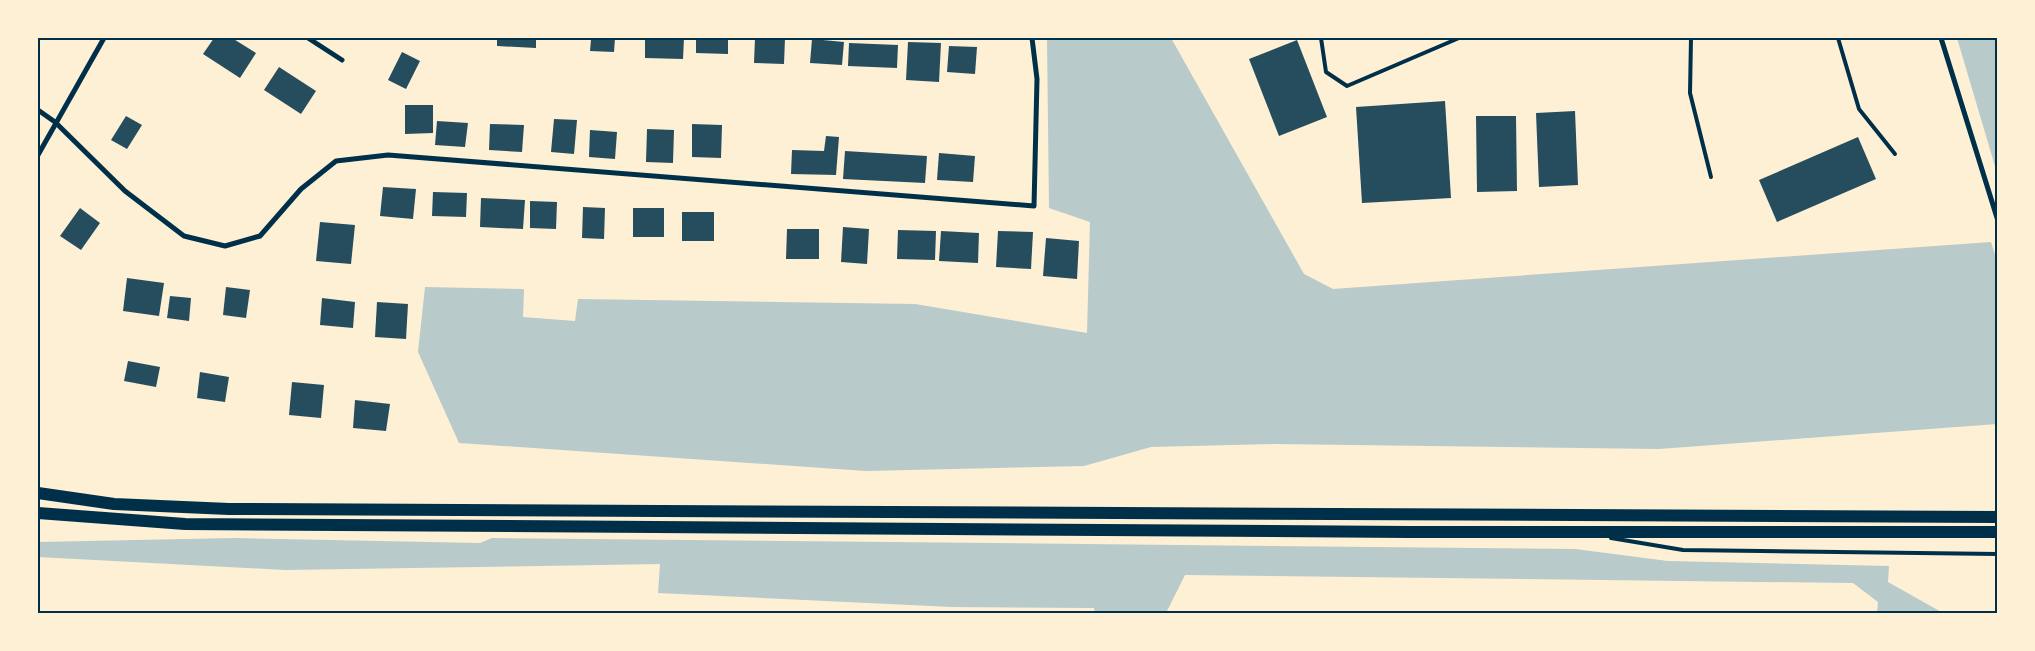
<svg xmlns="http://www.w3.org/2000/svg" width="2035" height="651" font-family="Georgia,serif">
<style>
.green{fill:#b9caca}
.building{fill:#264d5e}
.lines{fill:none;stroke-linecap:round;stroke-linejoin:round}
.service{stroke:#003049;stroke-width:4}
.minor{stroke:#003049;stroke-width:5}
.primary{stroke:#003049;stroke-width:12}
.neatline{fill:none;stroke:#003049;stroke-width:2}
</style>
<rect width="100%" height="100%" fill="#fdf0d5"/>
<g class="green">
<polygon points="1047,38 1171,38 1304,274 1333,289 1991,242 1998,264 1997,424 1659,449 1276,444 1151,447 1084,466 866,471 459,443 418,352 425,287 524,289 523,317 575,321 578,299 915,304 1087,333 1090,222 1049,208"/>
<polygon points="1957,38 1997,38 1997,173"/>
<polygon points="234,538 480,543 492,538 1575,549 1668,561 1889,566 1888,582 1943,613 1877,613 1878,602 1853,583 1185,575 1166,613 1095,614 1094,608 952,607 658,593 660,564 285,570 38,557 38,542"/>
</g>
<g class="building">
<polygon points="214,38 232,38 256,53 240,78 203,54"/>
<polygon points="497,38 536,38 536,48 497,46"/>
<polygon points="574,38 615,38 614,52 590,51 591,40 574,39"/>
<polygon points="645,38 684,38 683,59 645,58"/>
<polygon points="696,38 728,38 728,54 696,53"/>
<polygon points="755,38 785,38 784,64 754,63"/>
<polygon points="812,39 844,42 842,65 810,63"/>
<polygon points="1297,40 1327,117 1279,136 1249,59"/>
<polygon points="908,42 941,43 939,82 906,80"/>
<polygon points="849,43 898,45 897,68 848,66"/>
<polygon points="949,46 977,47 975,74 947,72"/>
<polygon points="402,52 420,61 406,89 388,80"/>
<polygon points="279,67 316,91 301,114 264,90"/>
<polygon points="1445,101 1451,198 1362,203 1356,107"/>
<polygon points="405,105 433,105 433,133 405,134"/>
<polygon points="1575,111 1578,185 1539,187 1536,113"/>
<polygon points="126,116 142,125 127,149 111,140"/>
<polygon points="1476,116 1516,116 1517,191 1477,192"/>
<polygon points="554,119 577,120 574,154 551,152"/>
<polygon points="437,121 468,123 465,147 435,145"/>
<polygon points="490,124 524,125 522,152 489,150"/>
<polygon points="692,124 722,125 721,158 692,157"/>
<polygon points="647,129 674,130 673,163 646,162"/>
<polygon points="590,130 617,132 615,159 589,157"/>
<polygon points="826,136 839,137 836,175 791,174 792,150 824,151"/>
<polygon points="1858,137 1876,179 1777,222 1759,180"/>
<polygon points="845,151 927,156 925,183 843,179"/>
<polygon points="939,153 975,156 973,182 937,180"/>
<polygon points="383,187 416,189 413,219 380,216"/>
<polygon points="433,192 467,193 466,217 432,216"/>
<polygon points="481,198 525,200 523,229 480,227"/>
<polygon points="530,201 557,202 556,229 530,228"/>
<polygon points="583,207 605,208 604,239 582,238"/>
<polygon points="80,208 100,223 81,250 60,236"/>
<rect x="633" y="208" width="31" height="29"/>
<rect x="682" y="212" width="32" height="29"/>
<polygon points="320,222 355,225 351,264 316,261"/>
<polygon points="843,227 869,229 867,264 841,262"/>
<polygon points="787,229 819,229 819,259 786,259"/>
<polygon points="898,230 936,231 935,260 897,259"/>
<polygon points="941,231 979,233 978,263 939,261"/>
<polygon points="998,231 1033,232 1031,269 996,267"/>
<polygon points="1046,238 1079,241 1077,279 1043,276"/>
<polygon points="127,278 164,283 159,316 123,311"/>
<polygon points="226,287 250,290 246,318 223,315"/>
<polygon points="170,296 191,298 189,321 167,318"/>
<polygon points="322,298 355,302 353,328 320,325"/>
<polygon points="377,302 408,304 406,339 375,337"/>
<polygon points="128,361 160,367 156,387 124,381"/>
<polygon points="200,372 229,377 225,402 197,398"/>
<polygon points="292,382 324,385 321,418 289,415"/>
<polygon points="355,400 390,404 386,431 353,428"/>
</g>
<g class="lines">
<g class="service">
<polyline points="1321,38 1326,72 1347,86 1459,38"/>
<polyline points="1691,38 1690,93 1711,177"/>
<polyline points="1838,38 1859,109 1895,154"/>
<polyline points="1611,538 1683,550 1998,554"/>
</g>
<g class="minor">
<polyline points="308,38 342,60"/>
<polyline points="1941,38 1998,221"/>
<polyline points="38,110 55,122 125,191 184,236 225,246 260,236 301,189 336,161 388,155 1034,206 1037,79 1032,38"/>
<polyline points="38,155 104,38"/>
</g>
<g class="primary">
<polyline points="38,493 114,504 229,509 1998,517"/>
<polyline points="38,513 185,524 1409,532 1998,532"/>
</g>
</g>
<rect width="2035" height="651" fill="none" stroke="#fdf0d5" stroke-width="78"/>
<rect x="39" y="39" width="1957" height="573" class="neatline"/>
</svg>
